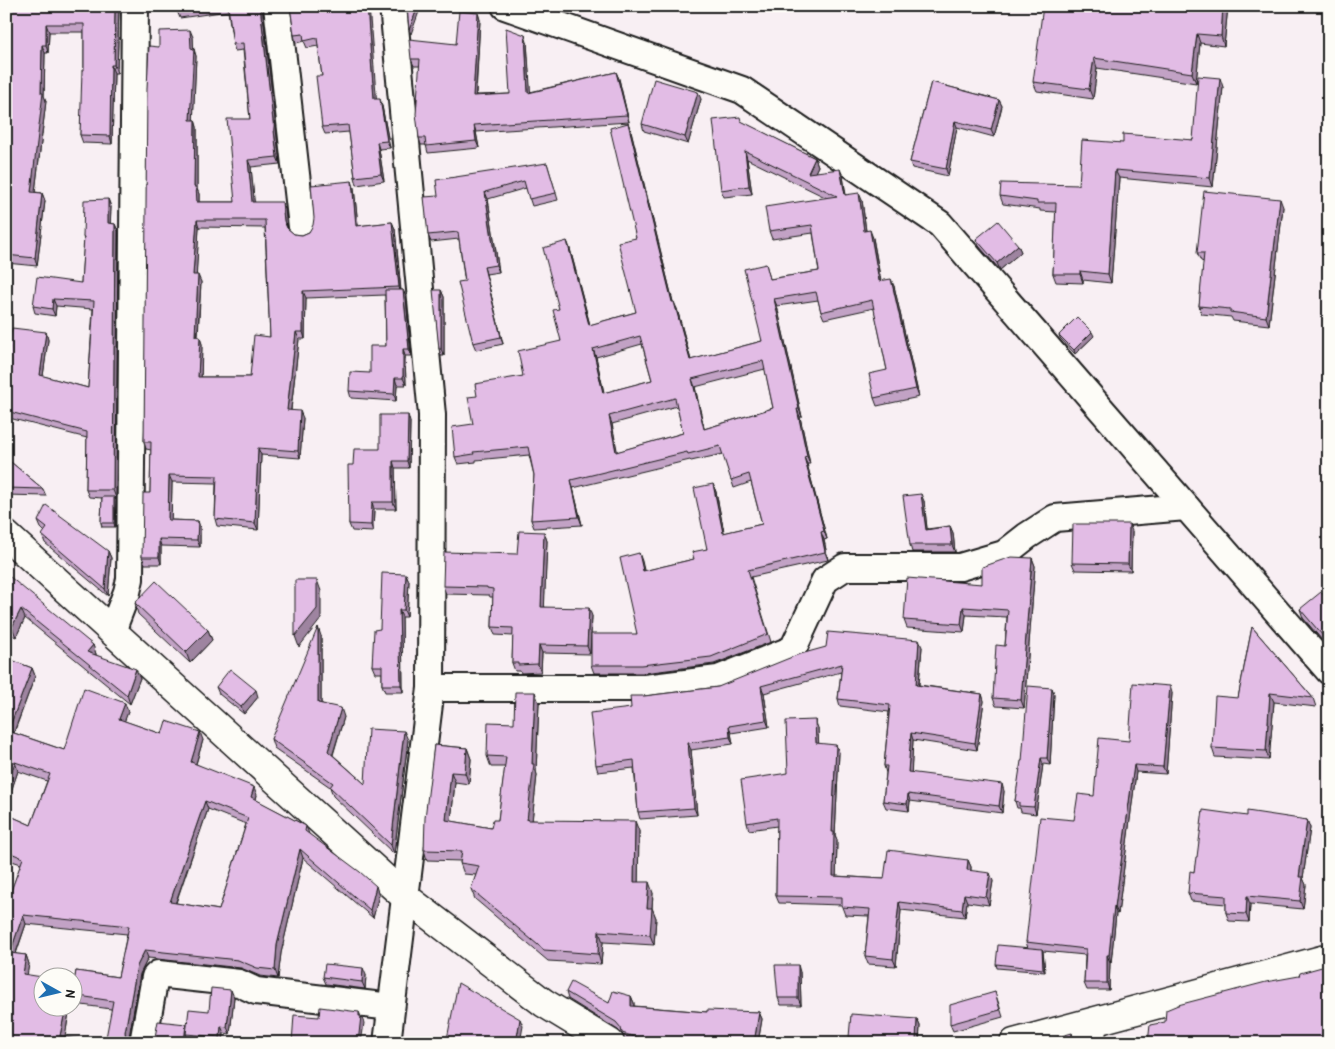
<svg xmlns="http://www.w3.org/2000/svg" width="1335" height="1049" font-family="'Patrick Hand',sans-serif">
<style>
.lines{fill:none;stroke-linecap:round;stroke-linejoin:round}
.minor-casing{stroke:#1c1c1c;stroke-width:30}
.tertiary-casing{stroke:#1c1c1c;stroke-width:31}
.minor{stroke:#fdfcf7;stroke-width:26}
.tertiary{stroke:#fdfcf7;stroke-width:28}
.wall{fill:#c2a2c5;stroke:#1c1c1c;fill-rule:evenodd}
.shaded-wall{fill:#9e84a0;stroke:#1c1c1c}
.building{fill:#e2bce5;stroke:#1c1c1c;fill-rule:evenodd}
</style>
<rect width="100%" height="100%" fill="#f8eff3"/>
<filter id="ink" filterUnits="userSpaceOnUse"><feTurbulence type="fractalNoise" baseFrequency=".02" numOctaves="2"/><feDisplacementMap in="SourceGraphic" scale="10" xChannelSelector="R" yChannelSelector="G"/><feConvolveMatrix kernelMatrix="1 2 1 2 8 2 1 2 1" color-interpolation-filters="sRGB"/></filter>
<g filter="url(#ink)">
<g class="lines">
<g class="minor-casing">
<g id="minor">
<polyline points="277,6 302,227"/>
<polyline points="505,6 742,90 940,224 1329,671"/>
<polyline points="112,631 127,592 130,579 135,6"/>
<polyline points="431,688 645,688 718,679 793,649 825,580 845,567 960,567 1004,554 1027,536 1055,518 1186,507"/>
<polyline points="143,1043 155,977 158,974 239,983 256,991 391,1007"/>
<polyline points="387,1043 431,688 432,415 393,6"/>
<polyline points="1090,1043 1095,1021"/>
</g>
</g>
<g class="tertiary-casing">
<g id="tertiary">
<polyline points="6,535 404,896 544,1003 610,1043"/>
<polyline points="1014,1043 1329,958"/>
</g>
</g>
<use href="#minor" class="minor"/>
<use href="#tertiary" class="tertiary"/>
</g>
<g class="wall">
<polygon points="6,6 119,6 117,73 114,73 112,144 83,143 80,135 84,70 84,32 49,32 48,53 45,53 44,96 46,101 35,192 42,193 45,201 37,266 6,263"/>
<path d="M 177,6 L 262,6 L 280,164 L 251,167 L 254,202 L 285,209 L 287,228 L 294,234 L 302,235 L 309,232 L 352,181 L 354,188 L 358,226 L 392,222 L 395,229 L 401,290 L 403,290 L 406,297 L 411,356 L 405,356 L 406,385 L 397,385 L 396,401 L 351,398 L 349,391 L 370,373 L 386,346 L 385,295 L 306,298 L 305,339 L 299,339 L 291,410 L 303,418 L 300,458 L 261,455 L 258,530 L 217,526 L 215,519 L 216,483 L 172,482 L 171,520 L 198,521 L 200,528 L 200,547 L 161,546 L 161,564 L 145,564 L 142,557 L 150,493 L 151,450 L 146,449 L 144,442 L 159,47 L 193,37 L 193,48 L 196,56 L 193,120 L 195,120 L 197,127 L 197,189 L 199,194 L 199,202 L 235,202 L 250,119 L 243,50 L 235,51 L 233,44 L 228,11 L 180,18 L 177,11 ZM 199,227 L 265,228 L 270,337 L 250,377 L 201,377 L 202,344 L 198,337 L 201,282 L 196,275 Z"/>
<polygon points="290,6 382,106 390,148 379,149 384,181 357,185 355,177 349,132 325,134 322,127 322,76 318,46 307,48 304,41 296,43 294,35"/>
<polygon points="1228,6 1224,46 1200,43 1196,83 1097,68 1093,99 1037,91 1033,82"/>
<polygon points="478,13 480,20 476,95 510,94 527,42 530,92 616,72 619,79 629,122 476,132 479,148 428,153 426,145 421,145 419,138 420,66 414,66 411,59 456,44"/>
<polygon points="931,82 999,100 1002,106 994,137 957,127 948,176 912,168 910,162"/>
<polygon points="1223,87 1213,187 1119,178 1111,283 1083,280 1083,283 1056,282 1053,274 1056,212 1040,211 1040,209 1003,204 1000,196 1079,185 1123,143 1193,140"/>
<polygon points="701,99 688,144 644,131 642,124"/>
<path d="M 742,122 L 815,158 L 818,166 L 815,172 L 843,176 L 846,195 L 862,200 L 866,231 L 873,238 L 881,281 L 894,286 L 919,397 L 877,406 L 874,398 L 887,370 L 874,308 L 824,319 L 821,312 L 818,300 L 777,306 L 802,417 L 800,417 L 810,464 L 807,464 L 827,539 L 824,540 L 828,560 L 751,577 L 771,642 L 714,664 L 644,673 L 594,673 L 591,665 L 637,634 L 639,553 L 644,571 L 694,559 L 707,549 L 713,484 L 716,492 L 724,533 L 762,524 L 751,482 L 734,488 L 723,454 L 691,461 L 690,460 L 573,488 L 582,525 L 534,528 L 531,520 L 534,475 L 529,455 L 476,460 L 476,462 L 458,464 L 455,457 L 473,424 L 477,396 L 523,376 L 561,341 L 559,309 L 567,241 L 570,249 L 590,325 L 636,312 L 636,238 L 628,123 L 631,131 L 673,302 L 677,309 L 691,360 L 762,341 L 766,264 L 770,279 L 819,271 L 813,233 L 772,239 L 769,231 L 827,198 L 747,159 L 752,194 L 724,197 L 721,190 ZM 642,344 L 652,380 L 604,393 L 596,357 ZM 765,369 L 773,408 L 704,429 L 695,387 ZM 677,406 L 683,433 L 617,452 L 612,424 Z"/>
<polygon points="547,163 558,200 532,206 526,188 488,199 499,272 486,274 503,344 476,350 473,343 459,239 431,242 428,235 438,196"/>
<polygon points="108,199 111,207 110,223 115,224 118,231 116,498 115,498 116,500 115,527 102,527 101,523 102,498 89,497 86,490 87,438 9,418 6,425 6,369 46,332 48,340 43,376 88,388 93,309 56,306 55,316 35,313 33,306 81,283 84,240 83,237"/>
<polygon points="1283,207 1269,325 1233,321 1231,317 1202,314 1199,306 1204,262 1201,261 1197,253"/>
<polygon points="976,239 1018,245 1021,252 1000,270 979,246"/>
<polygon points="441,290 444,297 444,356 441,356 439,349"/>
<polygon points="1059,335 1094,336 1075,354 1060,338"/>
<polygon points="410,422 409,468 395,468 396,509 374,509 373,532 352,531 349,524 353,465 380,449"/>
<polygon points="6,458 43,489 46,496 6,495"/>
<polygon points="924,501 927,529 950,526 953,533 955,552 912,552 910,545"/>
<polygon points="38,521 108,551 111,558 108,596 45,543 42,535 45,532 41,528"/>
<polygon points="1132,531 1131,571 1075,570 1072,563"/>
<polygon points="544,532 547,541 544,607 592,616 590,654 542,653 541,672 521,673 520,671 515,671 512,663 513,636 495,635 492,627 493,597 490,597 489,595 446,594 443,586 517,554"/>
<polygon points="1032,558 1035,566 1024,708 996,706 993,698 1005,646 1007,617 966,615 964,632 907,628 904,620 982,584"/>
<polygon points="406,574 409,581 407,617 402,617 403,692 385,692 382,685 382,673 375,673 372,666 380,629"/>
<polygon points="6,584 93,645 96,654 96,655 140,678 130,704 25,618 16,637 6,632"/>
<polygon points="1329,602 1329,648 1303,618 1300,609"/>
<polygon points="135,603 208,630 212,640 190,663 138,614"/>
<polygon points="1252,627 1313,698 1316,707 1274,702 1269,760 1215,757 1212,748 1238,698"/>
<polygon points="321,636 321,703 344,717 333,755 365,784 408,740 394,854 333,796 330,787 274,748 271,739"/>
<polygon points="922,647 919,685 982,694 984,701 977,750 913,740 911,773 1004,791 1002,813 910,801 909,811 886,808 883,801 886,773 884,766 889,712 840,706 838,699 841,672 764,693 769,727 731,733 733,744 691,750 697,815 640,819 638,812 634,768 598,772 596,765 631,708 644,696 718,687"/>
<path d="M 6,658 L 32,668 L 35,676 L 14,733 L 64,750 L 128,712 L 124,721 L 162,734 L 203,740 L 196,764 L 257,795 L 256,800 L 306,826 L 309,834 L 379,895 L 373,918 L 303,858 L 281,953 L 278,978 L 260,976 L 241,968 L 148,958 L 140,974 L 128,1040 L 111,1009 L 75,1004 L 72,996 L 76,971 L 118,977 L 127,934 L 26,924 L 16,954 L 26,955 L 29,964 L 27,974 L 70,1006 L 65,1037 L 6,1043 L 8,899 L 21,864 L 6,859 L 6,814 L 31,825 L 47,781 L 18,771 L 6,806 ZM 208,809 L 246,824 L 219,910 L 176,903 Z"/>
<polygon points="216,687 258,697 244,714 219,694"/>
<polygon points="1052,688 1054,694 1050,765 1043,764 1036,814 1021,812 1020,808 1017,808 1015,801 1022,761"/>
<polygon points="1172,693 1166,774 1136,772 1118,914 1116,913 1111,963 1110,962 1109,990 1087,990 1084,983 1085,955 1043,951 1045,972 997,968 996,964 1028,948 1026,942 1074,820 1094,796 1129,741"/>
<polygon points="539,703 536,771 537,775 532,820 639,831 638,882 653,893 652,908 656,918 654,945 603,942 601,964 548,961 475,899 471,889 476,875 464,874 460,863 461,861 427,860 424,850 434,745 467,748 471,759 469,784 455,782 451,821 491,828 498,820 505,767 491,767 487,756 514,723"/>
<polygon points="818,728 818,743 839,752 835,835 837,840 836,876 884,879 968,860 971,867 971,871 993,881 989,905 967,902 965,917 901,910 896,966 868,964 865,956 869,916 845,915 842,907 842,905 779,903 776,896 777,826 749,830 747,823 788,773"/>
<polygon points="1247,816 1307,820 1310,828 1303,878 1306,885 1303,909 1250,904 1249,922 1229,921 1226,913 1226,904 1191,901 1188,893 1194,872 1197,857"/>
<polygon points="800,972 801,1005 781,1005 778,998"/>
<polygon points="366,975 365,989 326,984 323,977"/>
<polygon points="566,992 609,1003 631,996 634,1003 634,1006 707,1012 759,1012 762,1019 758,1043 634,1043 625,1040 623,1035 618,1030 568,999"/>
<polygon points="995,992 1003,1017 953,1031 950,1024"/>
<polygon points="234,997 230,1034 224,1033 223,1043 206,1043 189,1041 189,1040 188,1043 152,1043 187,1027 209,1011"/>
<polygon points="917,1019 920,1026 919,1043 852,1043 849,1037"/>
</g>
<g class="shaded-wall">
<polygon points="115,6 119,6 117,73 114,65"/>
<polygon points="260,6 262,6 280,164 277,157"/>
<polygon points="367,6 369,6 377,106 374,99"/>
<polygon points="418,6 421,6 411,34 409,30"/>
<polygon points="1223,6 1228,6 1224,46 1221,36"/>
<polygon points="478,13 480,20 475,103 473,96"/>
<polygon points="46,24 49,32 48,53 46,45"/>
<polygon points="190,30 193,37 194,54 194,49 196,56 193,127 190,120"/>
<polygon points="1197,34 1200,43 1196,83 1192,73"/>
<polygon points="525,35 527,42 531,100 528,93"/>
<polygon points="42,45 45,53 44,96 46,101 34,200 31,192 41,93"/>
<polygon points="1094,58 1097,68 1093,99 1089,89"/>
<polygon points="111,65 114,73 112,144 110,136"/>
<polygon points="616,72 619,79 629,122 627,115"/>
<polygon points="1220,78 1223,87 1213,187 1210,178"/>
<polygon points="698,92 701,99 688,144 685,137"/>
<polygon points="380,99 382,106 390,148 387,141"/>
<polygon points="999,100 1002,106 994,137 991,130"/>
<polygon points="195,120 197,127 197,189 199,194 199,209 197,202 194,187"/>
<polygon points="955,121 957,127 948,176 946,169"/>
<polygon points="628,123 631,131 675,310 672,302"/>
<polygon points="474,125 476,132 479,148 476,141"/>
<polygon points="377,142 379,149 384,181 381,174"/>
<polygon points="745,151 747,159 752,194 749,186"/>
<polygon points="815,158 818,166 811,181 808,173"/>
<polygon points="248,160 251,167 255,209 252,202"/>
<polygon points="840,169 843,176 847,203 845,195"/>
<polygon points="1115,170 1119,178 1111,283 1108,274"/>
<polygon points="352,181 354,188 359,233 356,226"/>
<polygon points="485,192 488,199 499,272 496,265"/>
<polygon points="42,193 45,201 37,266 35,258"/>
<polygon points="859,193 862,200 867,239 864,231"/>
<polygon points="108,199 111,207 110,230 108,223"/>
<polygon points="1280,199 1283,207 1269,325 1266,317"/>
<polygon points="282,202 285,209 287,229 284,221"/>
<polygon points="197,220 199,227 196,282 193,275"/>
<polygon points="392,222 395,229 401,294 399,287"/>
<polygon points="115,224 118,231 116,498 113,490"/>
<polygon points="870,230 873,238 882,289 879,281"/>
<polygon points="567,241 570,249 592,333 589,325"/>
<polygon points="1018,245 1021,252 1000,270 997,263"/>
<polygon points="484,267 486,274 503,344 501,337"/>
<polygon points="1080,271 1083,280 1083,283 1080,274"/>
<polygon points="198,275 201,282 197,344 195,336"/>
<polygon points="891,279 894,286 919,397 916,389"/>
<polygon points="403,290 406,297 411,356 409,349"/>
<polygon points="441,290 444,297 444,356 441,349"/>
<polygon points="303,291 306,298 305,339 303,332"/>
<polygon points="53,299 56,306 55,316 52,309"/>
<polygon points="774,299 777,306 802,417 799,409"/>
<polygon points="674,302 677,309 693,368 690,360"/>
<polygon points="46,332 48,340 42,383 40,375"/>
<polygon points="296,332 299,339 290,417 287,410"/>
<polygon points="1092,332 1094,336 1075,354 1074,350"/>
<polygon points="200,337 202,344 201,384 198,377"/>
<polygon points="403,349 405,356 406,385 403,378"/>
<polygon points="593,349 596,357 606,401 603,393"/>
<polygon points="395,378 397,385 396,401 394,394"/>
<polygon points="692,379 695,387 706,437 704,429"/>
<polygon points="797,409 800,417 810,464 807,456"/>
<polygon points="300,411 303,418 300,458 298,451"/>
<polygon points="6,412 9,418 6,425"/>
<polygon points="408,415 410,422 409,468 407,461"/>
<polygon points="609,416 612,424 619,460 616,452"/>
<polygon points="258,448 261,455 258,530 255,523"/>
<polygon points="804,457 807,464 827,539 824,531"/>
<polygon points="393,461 395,468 396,509 393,502"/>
<polygon points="169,475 172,482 171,528 168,520"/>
<polygon points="571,480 573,488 582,525 579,517"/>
<polygon points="713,484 716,492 726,541 723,533"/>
<polygon points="921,494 924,501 928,537 926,530"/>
<polygon points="114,497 116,500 115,527 114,523"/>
<polygon points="372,502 374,509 373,532 371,525"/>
<polygon points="198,521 200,528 200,547 197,540"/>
<polygon points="1129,524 1132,531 1131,571 1128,564"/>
<polygon points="950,526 953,533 955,552 952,545"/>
<polygon points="544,532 547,541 544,615 541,607"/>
<polygon points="821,532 824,540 828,560 825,552"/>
<polygon points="159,539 161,546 161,564 159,557"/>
<polygon points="108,551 111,558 108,596 105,589"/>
<polygon points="639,553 642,561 646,579 643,571"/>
<polygon points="1032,558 1035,566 1024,708 1021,700"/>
<polygon points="406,574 409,581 407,617 404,610"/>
<polygon points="317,580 321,591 321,619 299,647 295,636"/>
<polygon points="963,607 966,615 964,632 961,624"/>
<polygon points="589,608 592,616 590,654 587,646"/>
<polygon points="21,609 25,618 16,637 12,627"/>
<polygon points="399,610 402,617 403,692 401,685"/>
<polygon points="318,627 321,636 321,712 318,703"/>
<polygon points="208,630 212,640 190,663 186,652"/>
<polygon points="919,640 922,647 918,692 916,685"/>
<polygon points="93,645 96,654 91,661 87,652"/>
<polygon points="539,645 542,653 541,672 538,664"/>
<polygon points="32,668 35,676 11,740 8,731"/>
<polygon points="136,669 140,678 130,704 127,695"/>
<polygon points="761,686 764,693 769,727 766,720"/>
<polygon points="1170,686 1172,693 1166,774 1163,767"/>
<polygon points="1052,688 1054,694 1050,765 1047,758"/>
<polygon points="256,690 258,697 244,714 241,707"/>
<polygon points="535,692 539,703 536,771 537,775 531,831 527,820 532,764"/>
<polygon points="1270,693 1274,702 1269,760 1266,751"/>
<polygon points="982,694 984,701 977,750 975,743"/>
<polygon points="125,703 128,712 122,728 119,719"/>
<polygon points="341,708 344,717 331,760 328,751"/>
<polygon points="815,720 818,728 819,751 816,743"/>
<polygon points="729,726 731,733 733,744 730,737"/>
<polygon points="404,731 408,740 394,854 391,845"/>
<polygon points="200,732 203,740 194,770 191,762"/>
<polygon points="911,733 913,740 911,779 908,772"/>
<polygon points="688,743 691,750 697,815 694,808"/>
<polygon points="836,745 839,752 835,835 837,840 836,884 833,876 832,832"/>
<polygon points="467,748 471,759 469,784 465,773"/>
<polygon points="1041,758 1043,764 1036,814 1034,807"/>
<polygon points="15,762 18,771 6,806 6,788"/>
<polygon points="1134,765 1136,772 1118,914 1115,907"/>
<polygon points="451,772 455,782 450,830 446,820"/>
<polygon points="1002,784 1004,791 1002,813 999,806"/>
<polygon points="254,787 257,795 254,805 251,797"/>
<polygon points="908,794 910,801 909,811 907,804"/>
<polygon points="205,801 208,809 173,910 170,902"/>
<polygon points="1307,820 1310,828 1303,878 1306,885 1303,909 1300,901 1299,877"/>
<polygon points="635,821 639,831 638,892 634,882"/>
<polygon points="300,849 303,858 281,953 278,978 275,970 277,945"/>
<polygon points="968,860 971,867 970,878 967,870"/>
<polygon points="990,873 993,881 989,905 986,897"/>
<polygon points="649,882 653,893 652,908 656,918 654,945 650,935 647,908"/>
<polygon points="376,886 379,895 373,918 370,910"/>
<polygon points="964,894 967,902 965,917 962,910"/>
<polygon points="1247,896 1250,904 1249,922 1246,914"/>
<polygon points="899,902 901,910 896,966 893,959"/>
<polygon points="1114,906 1116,913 1111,963 1109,955"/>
<polygon points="23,915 26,924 13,961 10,953"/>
<polygon points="599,931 603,942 601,964 598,954"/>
<polygon points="1042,949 1043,953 1045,972 1043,969"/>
<polygon points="145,950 148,958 140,974 128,1043 126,1039 125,1032 137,966"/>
<polygon points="26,955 29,964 26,982 23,974"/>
<polygon points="1107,955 1110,962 1109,990 1107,983"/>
<polygon points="798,965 800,972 801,1005 798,998"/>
<polygon points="363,968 366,975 365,989 362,982"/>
<polygon points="231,990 234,997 230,1034 227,1027"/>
<polygon points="631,996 634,1003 633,1013 631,1006"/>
<polygon points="66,1006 70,1006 64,1043 60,1036"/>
<polygon points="359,1012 364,1023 361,1043 358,1043"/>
<polygon points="759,1012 762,1019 758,1043 754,1043"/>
<polygon points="520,1019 523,1026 520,1043 516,1043"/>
<polygon points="917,1019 920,1026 919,1043 916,1043 916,1041"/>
<polygon points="186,1024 189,1033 186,1034 189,1040 188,1043 184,1043"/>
<polygon points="221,1026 224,1033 223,1043 222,1043 220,1037"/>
<polygon points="1072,1033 1075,1043 1071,1043"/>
</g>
<g class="building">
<polygon points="6,6 115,6 114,65 111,65 110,136 80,135 82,70 84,70 84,24 46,24 46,45 42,45 41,93 43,93 31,192 42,193 35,258 6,255"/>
<polygon points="177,6 212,6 177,11"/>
<path d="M 228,6 L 260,6 L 277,157 L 248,160 L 252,202 L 282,202 L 284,221 L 287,228 L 294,234 L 302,235 L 309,232 L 313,225 L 314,218 L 311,185 L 352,181 L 356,226 L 392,222 L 399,287 L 303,291 L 303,332 L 296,332 L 287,410 L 300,411 L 298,451 L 258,448 L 255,523 L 215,519 L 217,476 L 169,475 L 168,520 L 198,521 L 197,540 L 159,539 L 159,557 L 142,557 L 143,493 L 150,493 L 151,442 L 144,442 L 147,88 L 149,46 L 159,47 L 159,31 L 190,30 L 191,48 L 194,49 L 190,120 L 195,120 L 194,187 L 196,187 L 197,202 L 235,202 L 227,119 L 250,119 L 243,43 L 233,44 ZM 197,220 L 265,220 L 270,337 L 254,335 L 250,377 L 198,377 L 200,337 L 195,336 L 198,275 L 193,275 Z"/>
<polygon points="290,6 367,6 374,99 380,99 387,141 377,142 381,174 355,177 348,125 322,127 316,76 322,76 317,38 304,41 303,34 294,35"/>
<polygon points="407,6 418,6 409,30"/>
<polygon points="1043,6 1223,6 1221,36 1197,34 1192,73 1094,58 1089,89 1033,82"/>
<polygon points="459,11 478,13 473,96 510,94 506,28 525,35 528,93 616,72 627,115 474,125 476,141 426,146 425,138 419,138 416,114 420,59 411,59 409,39 456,44"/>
<polygon points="1198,76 1220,78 1210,178 1115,170 1108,274 1080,271 1080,274 1053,274 1056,203 1037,203 1037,201 1000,196 1001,183 1079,185 1082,140 1123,143 1123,134 1193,140"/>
<polygon points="654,79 698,92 685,137 642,124"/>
<polygon points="931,82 999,100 991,130 955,121 946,169 910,162"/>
<path d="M 740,117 L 741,121 L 815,158 L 808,173 L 840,169 L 845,195 L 859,193 L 864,231 L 870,230 L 879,281 L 891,279 L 916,389 L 874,398 L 869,374 L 887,370 L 872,300 L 821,312 L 816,292 L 774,299 L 799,409 L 797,409 L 807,456 L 804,457 L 824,531 L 821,532 L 825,552 L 748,570 L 768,634 L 711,657 L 641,665 L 591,665 L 591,634 L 637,634 L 620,558 L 639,553 L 643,571 L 694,559 L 692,552 L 707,549 L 694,488 L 713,484 L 723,533 L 762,524 L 749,474 L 731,480 L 720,446 L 688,454 L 687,452 L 571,480 L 579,517 L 531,520 L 534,475 L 528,447 L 473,452 L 474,454 L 455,457 L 452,427 L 473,424 L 468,397 L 477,396 L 475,384 L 523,376 L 518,351 L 561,341 L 553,310 L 559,309 L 543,248 L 567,241 L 589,325 L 636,312 L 618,242 L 636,238 L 610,128 L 628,123 L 672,302 L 674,302 L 690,360 L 762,341 L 744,269 L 766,264 L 770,279 L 819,271 L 812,225 L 769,231 L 765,207 L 837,196 L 745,151 L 749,186 L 721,190 L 713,120 ZM 640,336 L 652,380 L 603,393 L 593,349 ZM 763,361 L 773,408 L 704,429 L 692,379 ZM 675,398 L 683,433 L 616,452 L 609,416 Z"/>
<polygon points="547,163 556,193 529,199 524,181 485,192 496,265 484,267 501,337 473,343 458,282 465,281 458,232 428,235 424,197 438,196 436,180"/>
<polygon points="1204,191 1280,199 1266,317 1230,312 1230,309 1199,306 1204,253 1197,253"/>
<polygon points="108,199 108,223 115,224 113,490 86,490 87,432 6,411 6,369 12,328 46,332 40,375 88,388 94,301 53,299 52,309 33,306 37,277 81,283 84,237 83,237 84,200"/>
<polygon points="998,221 1018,245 997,263 976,239"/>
<polygon points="385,290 403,290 409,349 403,349 403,378 395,378 394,394 349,391 350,372 370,373 370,346 386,346"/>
<polygon points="433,290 441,290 441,349 439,349"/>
<polygon points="1077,317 1092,332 1074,350 1059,335"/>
<polygon points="380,415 408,415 407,461 393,461 393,502 372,502 371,525 349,524 348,465 353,465 354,449 380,449"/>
<polygon points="6,458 43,489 6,488"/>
<polygon points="921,494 926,530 950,526 952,545 910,545 903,496"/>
<polygon points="102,497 114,497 114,523 101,523"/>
<polygon points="46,505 108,551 105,589 42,535 47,528 38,521"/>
<polygon points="1073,524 1129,524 1128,564 1072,563"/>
<polygon points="519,531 544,532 541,607 589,608 587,646 539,645 538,664 518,665 518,663 512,663 513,628 492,627 493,589 487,588 487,587 443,586 444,552 517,554"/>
<polygon points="1011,557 1032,558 1021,700 993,698 996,645 1005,646 1008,610 963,607 961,624 904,620 907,578 982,584 982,567"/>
<polygon points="382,573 406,574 404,610 399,610 401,685 382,685 382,666 372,666 374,630 380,629"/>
<polygon points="10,577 93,645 87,652 136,669 127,695 21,609 12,627 6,624 6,584"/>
<polygon points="295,580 317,580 317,609 295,636"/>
<polygon points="156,581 208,630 186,652 135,603"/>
<polygon points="1321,592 1329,602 1329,643 1300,609"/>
<polygon points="318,627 318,703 341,708 328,751 365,784 368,729 404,731 391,845 330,787 333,783 271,739"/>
<polygon points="1252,627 1313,698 1270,693 1266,751 1212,748 1215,696 1238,698"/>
<polygon points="828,632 919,640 916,685 982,694 975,743 911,733 908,772 1002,784 999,806 908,794 907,804 883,801 887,766 884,766 890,705 838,699 842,664 761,686 766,720 729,726 730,737 688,743 694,808 638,812 634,760 596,765 590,713 631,708 630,696 644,696 718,687 797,655 826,647"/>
<path d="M 6,658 L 32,668 L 8,731 L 64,750 L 84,688 L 125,703 L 119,719 L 162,734 L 166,721 L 200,732 L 191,762 L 254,787 L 251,797 L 306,826 L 305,831 L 360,872 L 376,886 L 370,910 L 300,849 L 277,945 L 275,970 L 257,968 L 238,960 L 145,950 L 137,966 L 125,1032 L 126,1039 L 128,1043 L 105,1043 L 113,1001 L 72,995 L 72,994 L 76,971 L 118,977 L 129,926 L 23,915 L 10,953 L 26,955 L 23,974 L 42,977 L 42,1006 L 66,1006 L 60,1036 L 98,1043 L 6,1043 L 6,899 L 8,899 L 23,858 L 6,851 L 6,814 L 31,825 L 50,774 L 15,762 L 6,788 ZM 205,801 L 248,818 L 219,910 L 170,902 Z"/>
<polygon points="230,669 256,690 241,707 216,687"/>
<polygon points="1133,683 1170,686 1163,767 1134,765 1115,907 1114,906 1109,955 1107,955 1107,983 1084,983 1086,949 1026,942 1040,817 1074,820 1078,794 1094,796 1099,738 1129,741"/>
<polygon points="1028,686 1052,688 1047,758 1041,758 1034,807 1019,806 1019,802 1015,801 1021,761 1022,761"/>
<polygon points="515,692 535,692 532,764 534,764 527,820 635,821 634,882 649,882 647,908 652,908 650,935 599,931 598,954 544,950 471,889 479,866 460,863 462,851 424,850 425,818 434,745 467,748 465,773 451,772 446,820 491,828 493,820 498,820 506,757 487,756 488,722 514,723"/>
<polygon points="815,720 816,743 836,745 832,832 834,832 833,876 884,879 888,850 968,860 967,870 990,873 986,897 964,894 962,910 899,902 893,959 865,956 870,909 842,907 842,897 776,896 777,818 747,823 741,780 788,773 786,721"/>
<polygon points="1203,810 1247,816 1247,811 1307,820 1299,877 1303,877 1300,901 1247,896 1246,914 1226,913 1226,896 1188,893 1190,871 1194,872 1196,857 1197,857"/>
<polygon points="998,945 1042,949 1043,969 996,964"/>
<polygon points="325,964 363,968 362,982 323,977"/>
<polygon points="775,965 798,965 798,998 778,998"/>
<polygon points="1329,965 1329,1043 1148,1043 1150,1025 1165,1022 1166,1010 1178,1005 1266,982 1299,976 1300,973"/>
<polygon points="571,982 609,1003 613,991 631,996 631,1006 707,1012 707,1010 759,1012 754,1043 648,1043 648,1041 622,1033 621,1028 616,1022 566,992"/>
<polygon points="458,983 520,1019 516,1043 440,1043 441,1038 447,1039"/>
<polygon points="211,988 231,990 227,1027 221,1026 220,1037 186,1034 189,1009 209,1011"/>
<polygon points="995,992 1000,1010 950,1024 950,1005"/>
<polygon points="320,1007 359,1012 359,1016 361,1016 358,1043 292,1043 294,1015 319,1017"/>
<polygon points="851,1014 917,1019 916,1041 849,1037"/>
<polygon points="158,1021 186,1024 184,1043 152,1043 155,1037"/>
<polygon points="1072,1033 1071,1043 1037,1043"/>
</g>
</g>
<rect width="1335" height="1049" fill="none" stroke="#fdfcf7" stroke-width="25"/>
<rect x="12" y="12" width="1310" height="1024" fill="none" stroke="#1c1c1c" stroke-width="2" filter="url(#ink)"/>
<g transform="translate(58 992) rotate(98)"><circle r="24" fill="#fdfcf7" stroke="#a3a29f"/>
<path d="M0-4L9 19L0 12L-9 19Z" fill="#1f6fb2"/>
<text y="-8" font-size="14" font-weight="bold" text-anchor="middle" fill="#1c1c1c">N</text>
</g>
</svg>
